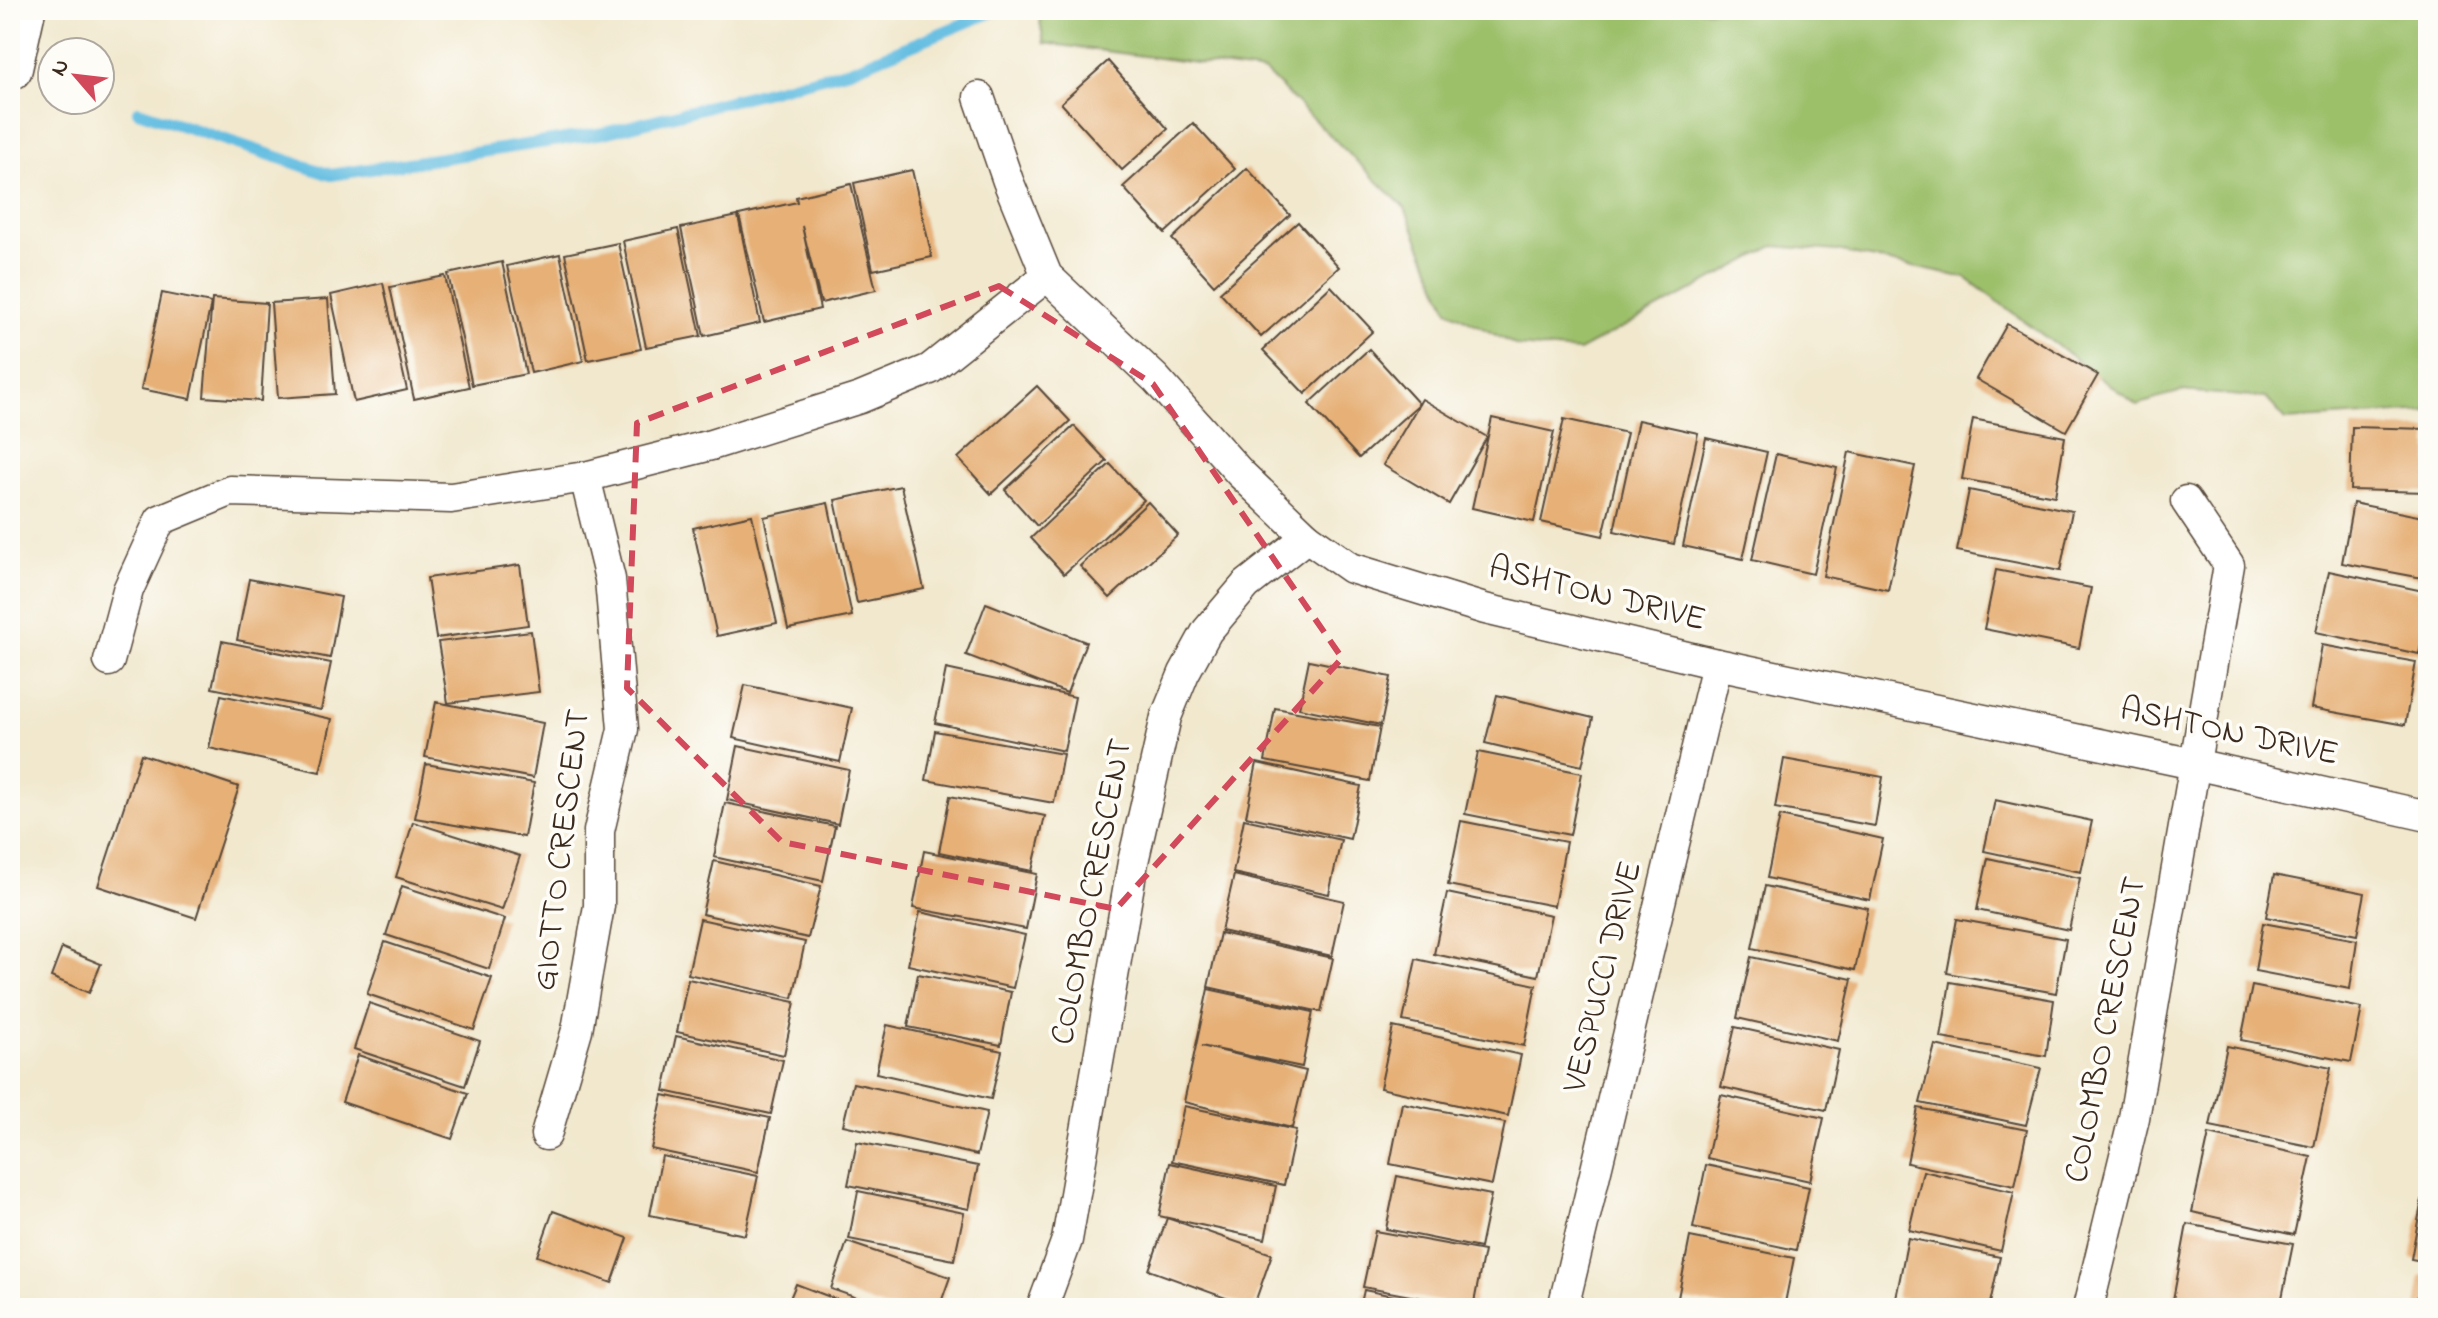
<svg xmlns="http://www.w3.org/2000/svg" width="2438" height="1318" font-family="'Indie Flower',sans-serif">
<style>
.green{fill:#9cc06a;stroke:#6c7544;stroke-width:2}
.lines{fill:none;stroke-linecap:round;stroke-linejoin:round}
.stream{stroke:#63bde1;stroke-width:12}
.building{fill:#e6b077}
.street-casing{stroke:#564638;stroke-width:33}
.secondary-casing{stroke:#564638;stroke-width:47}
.street{stroke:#fff;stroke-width:30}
.secondary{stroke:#fff;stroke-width:44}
.marked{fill:none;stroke:#d1495b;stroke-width:6;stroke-dasharray:16 10;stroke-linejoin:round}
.labels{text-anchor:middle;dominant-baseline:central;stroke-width:7;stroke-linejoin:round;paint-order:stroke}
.street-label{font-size:34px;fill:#3b2a1e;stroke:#fdfcf7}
</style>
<rect width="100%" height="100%" fill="#fdfcf7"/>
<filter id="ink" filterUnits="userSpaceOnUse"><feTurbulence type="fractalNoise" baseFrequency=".0125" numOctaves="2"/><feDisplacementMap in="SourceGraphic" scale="16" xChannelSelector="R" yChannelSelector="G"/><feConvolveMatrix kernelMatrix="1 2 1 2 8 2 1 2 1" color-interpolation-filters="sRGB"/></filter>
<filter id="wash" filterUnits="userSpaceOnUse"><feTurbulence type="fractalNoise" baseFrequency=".006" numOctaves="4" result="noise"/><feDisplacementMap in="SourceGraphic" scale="32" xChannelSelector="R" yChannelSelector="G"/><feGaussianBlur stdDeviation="1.8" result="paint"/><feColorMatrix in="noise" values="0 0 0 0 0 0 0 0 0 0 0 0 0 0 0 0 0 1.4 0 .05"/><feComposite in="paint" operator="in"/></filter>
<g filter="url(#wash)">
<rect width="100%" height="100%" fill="#f1e8ce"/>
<polygon class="green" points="1038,10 2428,10 2428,411 2286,420 2266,398 2182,391 2137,405 1966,278 1837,251 1774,246 1579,351 1517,346 1448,310 1405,208 1265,72 1044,43"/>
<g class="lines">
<polyline class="stream" points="138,111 331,175 604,133 850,70 997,10"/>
</g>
<g id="blocks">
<g class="building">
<polygon points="1108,61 1168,129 1122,170 1061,103"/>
<polygon points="1193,123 1235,169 1165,233 1123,187"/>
<polygon points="1247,168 1290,215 1214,285 1172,239"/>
<polygon points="912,170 932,257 873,270 854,183"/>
<polygon points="851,184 876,290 821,303 802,226 820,309 764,322 739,215 797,202 796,197"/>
<polygon points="738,216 760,323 704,336 681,228"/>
<polygon points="1298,222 1339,267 1261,337 1220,292"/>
<polygon points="678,229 701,336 646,347 623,241"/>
<polygon points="618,243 641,349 588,360 565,254"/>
<polygon points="560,254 583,361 531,373 507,266"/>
<polygon points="502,262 526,374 472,385 448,274"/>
<polygon points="445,276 469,387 414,399 390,287"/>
<polygon points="383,283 407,390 354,402 331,295"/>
<polygon points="1331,286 1373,331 1305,394 1263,350"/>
<polygon points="162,293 211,303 191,399 141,389"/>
<polygon points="212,299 267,303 261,401 204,397"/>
<polygon points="328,299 335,394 278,398 271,303"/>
<polygon points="2007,324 2098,375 2066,431 1976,379"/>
<polygon points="1369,349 1419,404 1359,458 1309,404"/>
<polygon points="1037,386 1070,421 991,494 958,458"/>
<polygon points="1422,399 1487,437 1449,504 1383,465"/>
<polygon points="1492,418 1554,432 1534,522 1472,508"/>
<polygon points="1564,419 1627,433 1603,536 1541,522"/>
<polygon points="1973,419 2065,437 2055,496 1962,479"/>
<polygon points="1638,420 1698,433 1674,544 1614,531"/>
<polygon points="1074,426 1107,461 1037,526 1005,490"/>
<polygon points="2352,427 2428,429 2428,492 2350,490"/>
<polygon points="1706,438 1767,452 1743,559 1683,546"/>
<polygon points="1849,452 1915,466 1888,590 1823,576"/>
<polygon points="1776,454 1837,468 1813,574 1752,560"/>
<polygon points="1110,464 1144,500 1064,574 1031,538"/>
<polygon points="901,486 924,589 857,603 835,500"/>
<polygon points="1969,490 2072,511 2060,571 1957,551"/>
<polygon points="1148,502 1178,535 1110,598 1080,566"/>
<polygon points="828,503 852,616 788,629 764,517"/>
<polygon points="2353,503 2428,518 2428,579 2342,563"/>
<polygon points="752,515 777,623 717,636 693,528"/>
<polygon points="520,565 528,625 436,638 427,578"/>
<polygon points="1996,570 2091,588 2079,648 1984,629"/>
<polygon points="2329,571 2428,592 2428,613 2419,654 2316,632"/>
<polygon points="249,579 341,597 330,658 237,640"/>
<polygon points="986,603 1086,642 1067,693 966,655"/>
<polygon points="531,631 539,692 448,703 438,642"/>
<polygon points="222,641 331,663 321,710 212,688"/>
<polygon points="2322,645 2416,662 2405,725 2311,708"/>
<polygon points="1309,660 1391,677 1381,725 1299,708"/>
<polygon points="946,669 1075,697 1064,751 935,723"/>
<polygon points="745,685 852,708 840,762 733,738"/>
<polygon points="221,695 332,719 320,772 209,748"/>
<polygon points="1497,695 1593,718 1582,766 1485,743"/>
<polygon points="436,702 543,723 533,778 425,757"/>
<polygon points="1275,708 1380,727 1370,781 1265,761"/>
<polygon points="935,731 1063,754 1054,803 926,780"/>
<polygon points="738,746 849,770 838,824 727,800"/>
<polygon points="1478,752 1582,773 1570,835 1465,814"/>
<polygon points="141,754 239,787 196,918 98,886"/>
<polygon points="1784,759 1883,777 1875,826 1775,808"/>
<polygon points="1257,763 1361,786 1350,839 1246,816"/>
<polygon points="426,764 534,783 524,837 415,818"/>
<polygon points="950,796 1045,816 1032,871 939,852"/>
<polygon points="1995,800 2092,821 2081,872 1984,851"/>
<polygon points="725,803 835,826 823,881 714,857"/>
<polygon points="1780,816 1883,839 1870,900 1767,878"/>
<polygon points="1244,819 1341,840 1329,894 1233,873"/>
<polygon points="1461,821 1566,842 1554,906 1448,885"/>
<polygon points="413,822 520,856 502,910 396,877"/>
<polygon points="924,851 1037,874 1026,929 913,908"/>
<polygon points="1988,858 2080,878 2069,930 1977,910"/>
<polygon points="714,861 821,886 808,938 702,914"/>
<polygon points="1234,875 1344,901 1332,956 1221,931"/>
<polygon points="2274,875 2365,893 2357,935 2266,917"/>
<polygon points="402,886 505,919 489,969 386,935"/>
<polygon points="1765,886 1868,908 1855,970 1752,948"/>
<polygon points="1447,893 1551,915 1538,976 1434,954"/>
<polygon points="920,912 1025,935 1013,988 908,965"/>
<polygon points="700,919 805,942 793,998 688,974"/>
<polygon points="1957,919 2066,939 2056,993 1947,973"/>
<polygon points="2263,923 2357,940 2350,989 2255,971"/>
<polygon points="1220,933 1333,958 1321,1012 1208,987"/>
<polygon points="385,942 492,978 474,1030 367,994"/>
<polygon points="62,948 101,964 89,993 51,977"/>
<polygon points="1751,957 1852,979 1838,1041 1737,1018"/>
<polygon points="1416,959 1536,985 1524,1046 1403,1021"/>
<polygon points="918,974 1011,992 1001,1045 908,1027"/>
<polygon points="688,979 795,1002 784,1055 677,1032"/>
<polygon points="1950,982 2054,1000 2046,1056 1941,1038"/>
<polygon points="2252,986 2362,1008 2351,1062 2241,1040"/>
<polygon points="1208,989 1313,1012 1302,1067 1201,1046 1306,1071 1292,1128 1184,1102"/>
<polygon points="369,1003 480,1041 465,1086 354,1049"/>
<polygon points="887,1025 1002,1051 991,1099 876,1073"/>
<polygon points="1393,1027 1521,1055 1508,1116 1380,1088"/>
<polygon points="1735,1027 1839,1050 1826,1110 1721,1087"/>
<polygon points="676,1036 783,1060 771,1114 664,1091"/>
<polygon points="1935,1045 2041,1068 2026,1125 1920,1103"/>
<polygon points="2227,1046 2331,1068 2314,1147 2210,1126"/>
<polygon points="358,1055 468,1093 452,1139 342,1102"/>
<polygon points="853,1083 987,1112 977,1155 843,1125"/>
<polygon points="663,1095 770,1118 758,1172 651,1149"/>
<polygon points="1721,1095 1824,1118 1810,1181 1707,1158"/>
<polygon points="1402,1103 1505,1123 1492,1185 1390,1164"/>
<polygon points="1184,1106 1296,1130 1284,1185 1172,1161"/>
<polygon points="1918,1108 2027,1130 2015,1186 1907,1163"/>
<polygon points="2209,1134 2311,1157 2294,1235 2192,1212"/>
<polygon points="2426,1140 2428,1140 2428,1170 2421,1169"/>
<polygon points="857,1142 978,1166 969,1209 848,1185"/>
<polygon points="662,1156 758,1176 745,1235 650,1215"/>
<polygon points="1170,1163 1276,1186 1265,1239 1159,1216"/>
<polygon points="1706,1165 1809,1187 1796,1250 1693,1228"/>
<polygon points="1923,1171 2014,1192 2001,1251 1909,1230"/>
<polygon points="1397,1176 1491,1195 1480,1248 1386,1229"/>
<polygon points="2425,1183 2428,1184 2428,1262 2411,1259"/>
<polygon points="858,1191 964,1213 954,1260 849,1239"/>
<polygon points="553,1211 628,1238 612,1283 537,1256"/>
<polygon points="1167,1218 1272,1254 1253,1308 1149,1270"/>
<polygon points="2187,1224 2293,1244 2280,1308 2215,1308 2173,1300"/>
<polygon points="1375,1231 1484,1251 1473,1308 1363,1287"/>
<polygon points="1690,1237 1794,1258 1784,1308 1729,1308 1678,1298"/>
<polygon points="1908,1238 2000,1257 1989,1308 1947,1308 1896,1298"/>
<polygon points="847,1242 950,1277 939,1308 886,1308 831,1289"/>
<polygon points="2421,1275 2428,1276 2428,1308 2416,1308"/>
<polygon points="796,1284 859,1308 786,1308"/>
<polygon points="1364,1290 1447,1307 1447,1308 1360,1308"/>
<polygon points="1880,1301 1909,1307 1909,1308 1878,1308"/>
</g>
</g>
</g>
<g filter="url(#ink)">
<use href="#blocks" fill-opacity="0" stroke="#564638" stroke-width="2"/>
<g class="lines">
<g class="street-casing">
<g id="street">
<polyline points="979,97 1008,181 1047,276 1156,379 1240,473 1307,537 1351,568 1485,609 1717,664 2194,764 2428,816"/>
<polyline points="585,477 711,445 860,398 930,369 1047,276"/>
<polyline points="109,661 128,590 160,520 230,491 451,498 585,477 610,579 623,729 599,831 599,906 577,1030 546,1135"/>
<polyline points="1042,1308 1067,1240 1133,862 1166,717 1184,673 1207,631 1246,585 1307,537"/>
<polyline points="1563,1308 1717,664"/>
<polyline points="2088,1308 2134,1118 2229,565 2186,501"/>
</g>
</g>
<g class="secondary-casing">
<polyline id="secondary" points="10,68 23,10"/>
</g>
<use href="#street" class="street"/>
<use href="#secondary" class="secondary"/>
</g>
</g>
<path class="marked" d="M 999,286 L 1153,384 L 1342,658 L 1116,909 L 782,842 L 627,688 L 637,423 Z"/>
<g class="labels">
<g class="street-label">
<text transform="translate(1597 595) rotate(14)">ASHTON DRIVE</text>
<text transform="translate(2229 733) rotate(12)">ASHTON DRIVE</text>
<text transform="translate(563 850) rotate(-83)">GIOTTO CRESCENT</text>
<text transform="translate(1093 892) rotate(-79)">COLOMBO CRESCENT</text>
<text transform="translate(1604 977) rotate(-76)">VESPUCCI DRIVE</text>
<text transform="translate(2107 1030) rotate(-79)">COLOMBO CRESCENT</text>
</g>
</g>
<rect width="2438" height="1318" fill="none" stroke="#fdfcf7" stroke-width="40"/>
<g transform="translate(76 76) rotate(298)"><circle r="38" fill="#fdfcf7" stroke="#afa8a0" stroke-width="2"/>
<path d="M0-6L14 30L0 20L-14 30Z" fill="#d1495b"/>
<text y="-12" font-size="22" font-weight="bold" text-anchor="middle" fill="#3b2a1e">N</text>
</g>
</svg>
